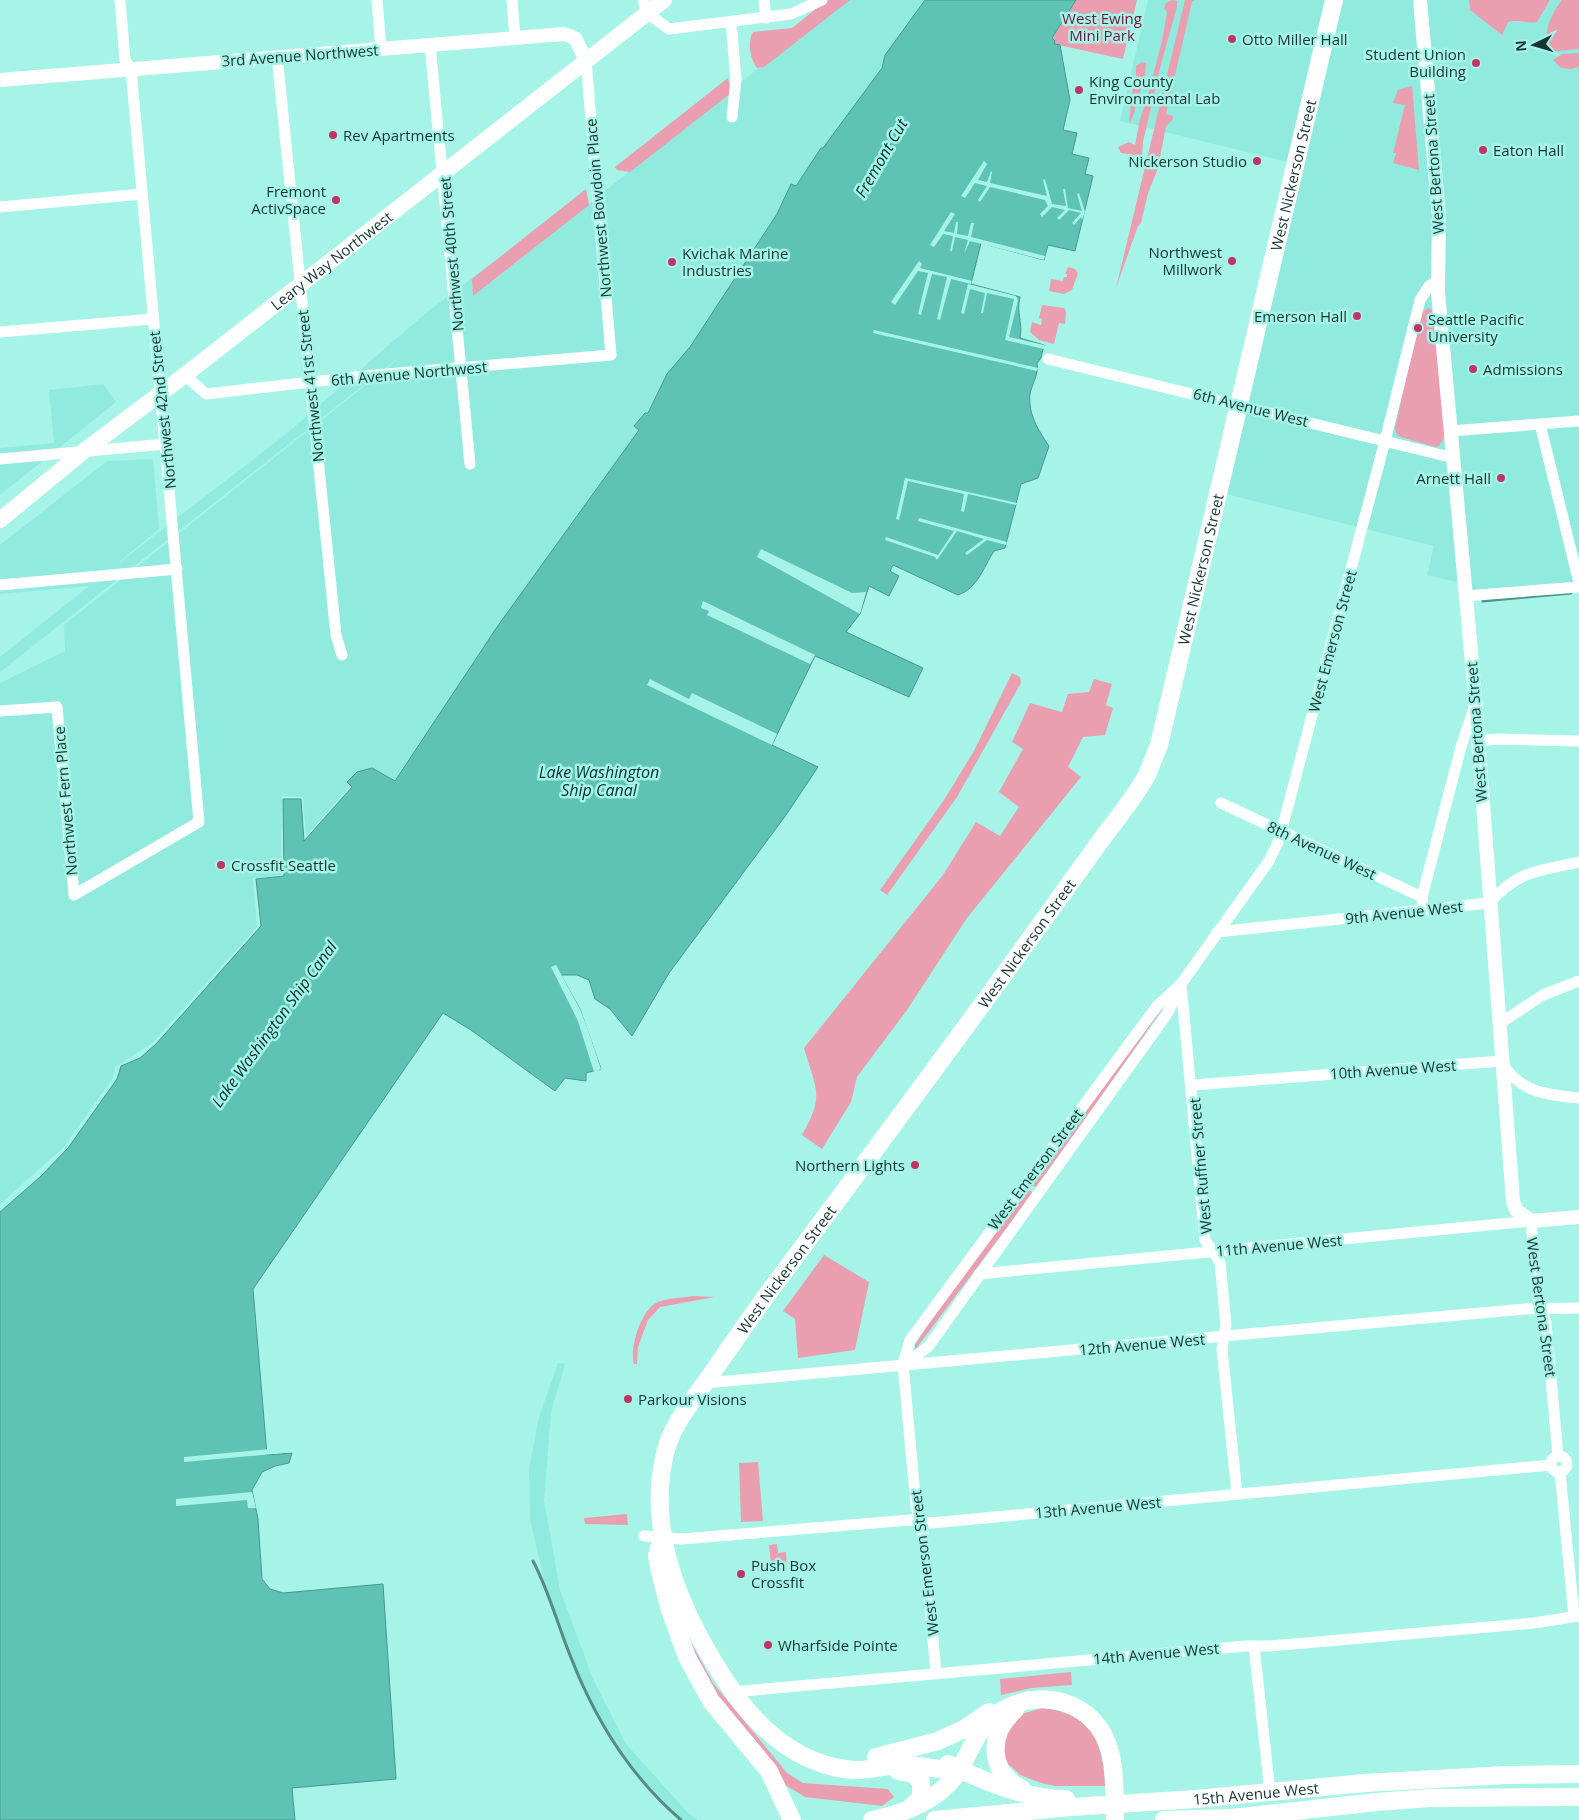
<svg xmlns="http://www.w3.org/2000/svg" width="1579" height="1820" font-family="'Open Sans',sans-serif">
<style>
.built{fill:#91eade}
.green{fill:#ea9fb0}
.water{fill:#5ec2b5;stroke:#48988e}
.pier{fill:#a6f4e8}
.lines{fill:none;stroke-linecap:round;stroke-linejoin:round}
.stream{stroke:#48988e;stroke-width:3}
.minor{stroke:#fff;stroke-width:11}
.tertiary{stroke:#fff;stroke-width:14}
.secondary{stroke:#fff;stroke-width:16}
.primary{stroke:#fff;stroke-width:18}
.rail{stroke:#578b84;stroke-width:3}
.poi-dot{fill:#c13465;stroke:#a6f4e8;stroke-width:2}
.labels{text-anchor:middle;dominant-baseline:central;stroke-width:5;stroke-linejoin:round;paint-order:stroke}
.park-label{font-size:15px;fill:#711737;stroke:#a6f4e8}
.poi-label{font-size:15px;fill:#163632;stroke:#a6f4e8;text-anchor:start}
.street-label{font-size:15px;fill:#163632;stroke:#a6f4e8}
.water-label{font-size:16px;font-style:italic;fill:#00322d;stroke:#a6f4e8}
</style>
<rect width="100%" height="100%" fill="#a6f4e8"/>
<g class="built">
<polygon points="843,0 925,0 898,35 874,80 823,149 821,148 796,186 791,185 777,214 722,301 691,347 667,374 647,413 644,413 634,426 639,430 558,541 563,545 497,627 394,781 372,768 347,782 349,787 306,836 303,797 282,796 281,875 253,878 257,927 152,1043 115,1067 113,1078 64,1147 0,1204 0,683 65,651 64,625 393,363 398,358 0,672 0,657 89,586 0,594 0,545 107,461 153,459 159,529 111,569 286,434 426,313 489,265 493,281"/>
<polygon points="1148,0 1579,0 1579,587 1465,596 1464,584 1427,575 1434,546 1218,492 1296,164 1120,121"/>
<polygon points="103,384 116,402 0,495 0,448 54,443 49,390"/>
<polygon points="558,1363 565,1364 551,1412 544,1500 560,1590 593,1679 626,1744 688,1813 698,1820 679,1820 619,1754 575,1674 548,1599 530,1518 529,1469 539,1417"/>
</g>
<g class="green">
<path d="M 827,0 L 850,0 L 764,67 L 757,68 C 750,59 747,42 753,32 L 792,28 Z"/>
<polygon points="1076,0 1137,0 1123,59 1054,44 1052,39"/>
<polygon points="1172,0 1177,1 1177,7 1161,64 1143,142 1142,156 1121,153 1118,147 1129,142 1135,145 1140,119 1147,99 1162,41 1167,12 1164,8 1166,3"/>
<polygon points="1185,0 1195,0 1192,2 1166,114 1173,116 1173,119 1166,126 1158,168 1148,193 1141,223 1138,226 1116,288"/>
<path d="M 1469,0 L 1550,0 L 1537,22 C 1527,24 1518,19 1508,22 L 1502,35 L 1470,10 Z"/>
<path d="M 1562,0 L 1579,0 L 1579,49 L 1548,52 C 1543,32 1550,16 1562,0 Z"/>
<polygon points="1579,53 1579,67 1571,69 1561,68 1553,60 1562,54"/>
<polygon points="1142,62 1146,63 1145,76 1132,119 1129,122 1133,86 1136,77 1136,66"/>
<polygon points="728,78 731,93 630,172 617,170 615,167"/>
<polygon points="1412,86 1419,170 1393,163 1396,153 1393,153 1405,105 1393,103 1398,90"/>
<polygon points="586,189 589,205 473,296 472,279"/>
<polygon points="1068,267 1075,269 1078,273 1072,290 1064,294 1049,291 1051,279 1063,281 1064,277 1067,277 1067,274 1065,274"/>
<polygon points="1042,305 1064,308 1066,311 1065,324 1059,323 1054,344 1039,340 1030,332 1032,322 1041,325 1042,319 1039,318"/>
<polygon points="1428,308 1432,310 1434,315 1445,437 1439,446 1435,447 1401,437 1397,435 1395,428 1419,321 1421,313"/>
<polygon points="1012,673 1020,677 1021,683 957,797 887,895 880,890 944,800 974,751"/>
<path d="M 1094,679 L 1112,684 L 1106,705 L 1113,708 L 1105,735 L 1083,737 L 1068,767 L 1081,777 L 967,918 L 907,1010 L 857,1077 L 851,1102 L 822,1149 L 802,1135 C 825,1095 816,1090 804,1048 L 943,875 L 976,822 L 1000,836 L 1019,807 L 999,792 L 1023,749 L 1012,742 L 1030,703 L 1062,712 L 1068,694 L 1089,692 Z"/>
<polygon points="1163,1008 1037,1188 1030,1184 1154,1016"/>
<polygon points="1026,1187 1033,1193 915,1350 915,1345 943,1300"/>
<polygon points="824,1255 869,1282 855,1350 798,1358 795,1319 783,1311"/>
<path d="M 693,1296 L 715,1297 L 660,1307 L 648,1320 L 638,1347 L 637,1364 L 634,1364 C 629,1348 641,1309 658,1302 C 668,1298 682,1298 693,1296 Z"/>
<polygon points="758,1462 763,1521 741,1522 739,1463"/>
<polygon points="627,1514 628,1525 585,1524 584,1518"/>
<polygon points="777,1544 778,1553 786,1552 787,1571 772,1573 769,1545"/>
<polygon points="675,1613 713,1683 787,1773 803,1783 888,1789 894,1797 882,1806 805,1797 780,1782 718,1704"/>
<polygon points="1071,1672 1072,1685 1032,1688 1001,1695 1000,1679"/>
<path d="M 1043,1708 C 1090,1713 1104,1742 1105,1786 L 1055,1786 L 1041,1783 L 1020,1775 L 1011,1766 L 1002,1764 L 1001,1741 L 1021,1714 Z"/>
</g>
<path class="water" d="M 925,0 L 1076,0 L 1052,38 L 1055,41 L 1054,44 L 1060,45 L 1070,100 L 1063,130 L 1077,133 L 1072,154 L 1089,158 L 1085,174 L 1093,176 L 1075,251 L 1048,245 L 1044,260 L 981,243 L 971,284 L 1020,297 C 1016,315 1023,320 1020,338 L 1044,345 L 1041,358 L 1037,363 C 1039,374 1032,384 1030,394 C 1028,414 1038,430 1049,446 L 1038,478 L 1021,484 L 1005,548 L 994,551 C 983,568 978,588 958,595 L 893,565 L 890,571 L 899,576 L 889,596 L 869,586 L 860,614 L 846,632 L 923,668 L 909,697 L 815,656 L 772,745 L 818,767 L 786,815 L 669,973 L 632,1036 L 610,1009 L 595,999 L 589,980 L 577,975 L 561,975 L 580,1009 L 601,1069 L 586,1073 L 586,1081 L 565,1078 L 555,1091 L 471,1030 L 443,1013 L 253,1289 L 267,1455 L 292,1453 L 289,1463 L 275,1466 L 262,1472 L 252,1490 L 258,1519 L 262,1579 L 270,1589 L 283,1593 L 383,1584 L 396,1779 L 292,1788 L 295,1820 L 0,1820 L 0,1212 L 40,1177 L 68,1148 L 117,1079 L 121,1066 L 140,1058 L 156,1044 L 261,926 L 256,879 L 284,876 L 283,799 L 301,799 L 304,841 L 352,787 L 347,782 L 357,772 L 372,768 L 395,781 L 497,627 L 639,430 L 634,426 L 645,413 L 648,413 L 667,374 L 690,347 L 777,214 L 791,184 L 796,186 L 821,148 L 823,148 L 882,68 L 885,55 Z"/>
<g class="pier">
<polygon points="984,161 987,164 978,180 987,182 991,171 992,172 990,183 1047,196 1043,180 1045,179 1052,204 1066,206 1063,189 1065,189 1068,208 1082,211 1077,194 1079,193 1085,212 1082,220 1081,217 1074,225 1072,223 1081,213 1069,210 1059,220 1057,218 1065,210 1052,207 1042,217 1040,214 1048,206 1045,200 990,187 980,202 978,200 987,186 975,183 965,198 961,196"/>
<polygon points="951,212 955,214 944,231 954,233 956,222 958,222 957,234 968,236 971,223 974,223 971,237 1045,256 1044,260 970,241 964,254 968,240 955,237 952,251 950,251 953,236 943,234 934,247 930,245"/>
<polygon points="919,261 922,264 920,268 972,281 971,284 951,279 940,320 937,319 947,277 932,274 921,315 918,314 928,273 918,271 895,305 891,302"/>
<polygon points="968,284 1016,296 1018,300 1009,337 1044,345 1044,349 1005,340 1014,299 987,293 983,313 981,313 985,293 970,289 964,314 961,313"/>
<polygon points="874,330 1038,368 1037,371 873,333"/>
<polygon points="905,478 924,482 1017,503 1016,505 968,494 964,512 961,511 964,494 908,481 899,520 896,519"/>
<polygon points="919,518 1007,542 1006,545 987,540 967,555 965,553 984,539 957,531 937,560 935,557 885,540 886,537 938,555 954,531 918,521"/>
<polygon points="761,549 852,593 866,592 860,614 757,557"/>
<polygon points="703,601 815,655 810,664 707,615 709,611 701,608"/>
<polygon points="650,679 689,699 692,693 777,734 772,745 647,685"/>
<polygon points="556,965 580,1009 587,1027 601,1069 594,1072 578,1021 551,967"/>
<polygon points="269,1449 269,1452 292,1450 294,1452 184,1462 184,1457"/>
<polygon points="252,1492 256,1508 248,1508 247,1500 176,1506 176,1499"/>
</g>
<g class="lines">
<polyline class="stream" points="1483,601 1571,593"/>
<g class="minor">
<polyline points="377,0 381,49"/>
<polyline points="512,0 515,38"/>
<polyline points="643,0 647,13 669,29 791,14 822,0"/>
<polyline points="764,0 766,18"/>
<polyline points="731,22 736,80 732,117"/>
<polyline points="430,45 470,464"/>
<polyline points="277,56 336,635 342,655"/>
<polyline points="0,207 142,194"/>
<polyline points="0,332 153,319"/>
<polyline points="1048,359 1454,458"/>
<polyline points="185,375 206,394 364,376 611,355 586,60"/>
<polyline points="1540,424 1579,583"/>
<polyline points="1451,431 1579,421"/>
<polyline points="0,459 166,444"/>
<polyline points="0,585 177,569"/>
<polyline points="1465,596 1579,587"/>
<polyline points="0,711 57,707 74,895 199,822 131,69 125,60 120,0"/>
<polyline points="1477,741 1498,739 1579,741"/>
<polyline points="1221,803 1422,897"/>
<polyline points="1423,905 1422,897 1461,747 1474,708"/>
<path d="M 1217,932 L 1489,903 C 1519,870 1538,871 1579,862"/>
<polyline points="1181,984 1205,1240 1220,1262 1226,1325 1222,1349 1237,1494"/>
<polyline points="1499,1024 1543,995 1579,981"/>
<path d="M 1193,1085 L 1501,1061 C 1519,1092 1545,1095 1579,1098"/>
<polyline points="979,1274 1531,1221 1538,1299 1546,1323 1558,1456"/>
<polyline points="904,1364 928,1347 1167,1014 1179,990"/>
<polyline points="705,1383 1525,1309 1579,1308"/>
<circle cx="1559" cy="1464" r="8"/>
<polyline points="1560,1472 1574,1616"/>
<polyline points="644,1536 682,1539 910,1520 931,1523 1551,1465"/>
<polyline points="1254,1646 1270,1792"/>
<polyline points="936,1672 923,1533 916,1506 903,1364 910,1340 1157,1006 1181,984 1269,861 1279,840 1385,441 1420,300 1429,286 1437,281"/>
<polyline points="732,1692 1246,1646 1270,1646 1534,1623 1579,1616"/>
</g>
<g class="tertiary">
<polyline points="1420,0 1439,217 1438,292 1474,684 1513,1201 1516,1210 1531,1221 1579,1217"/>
<polyline points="0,80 564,34 575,38 586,60"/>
</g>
<path class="secondary" id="s1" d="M 0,520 L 84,451 L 185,375 L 664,0"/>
<g class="primary">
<polyline points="659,1548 657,1556 661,1576 670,1610 687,1657 711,1701 769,1771 792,1820"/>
<path d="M 1015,1710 C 988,1734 988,1772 1022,1789"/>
<polyline points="876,1757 938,1741 964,1729 989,1712"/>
<path d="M 948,1764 C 986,1782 1024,1799 1066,1799"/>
<path id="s2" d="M 959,1769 C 936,1772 927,1765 906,1765 C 888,1764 871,1771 853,1770 C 796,1765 754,1725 725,1680 C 683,1616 647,1535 664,1458 C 670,1426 692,1402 710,1376 C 734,1341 758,1306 784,1272 C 869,1158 954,1044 1037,929 C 1059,898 1082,867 1104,836 C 1119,816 1135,797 1147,775 L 1159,745 L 1334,0"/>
<polyline points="898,1771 914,1774 921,1782 921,1798 910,1808"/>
<path d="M 872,1820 C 907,1813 943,1799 961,1767 C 971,1749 978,1729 995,1716 C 1035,1684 1097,1699 1110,1752 C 1116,1773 1114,1798 1115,1820"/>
<path id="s3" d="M 935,1820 L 1071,1807 L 1196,1799 L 1365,1783 L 1506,1775 L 1579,1774"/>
<polyline points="1164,1820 1231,1818 1377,1802 1430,1798 1579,1797"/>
</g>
<path class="rail" d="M 533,1561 C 550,1593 558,1627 572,1660 C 596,1721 631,1777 681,1820"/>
</g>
<g class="poi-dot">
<circle cx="1232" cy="39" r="5"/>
<circle cx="1476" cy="63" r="5"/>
<circle cx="1079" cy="90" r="5"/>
<circle cx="333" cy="135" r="5"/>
<circle cx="1483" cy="150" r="5"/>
<circle cx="1257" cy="161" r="5"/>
<circle cx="336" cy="200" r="5"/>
<circle cx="1232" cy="261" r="5"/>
<circle cx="672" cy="262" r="5"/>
<circle cx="1357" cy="316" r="5"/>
<circle cx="1418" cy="328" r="5"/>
<circle cx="1473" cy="369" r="5"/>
<circle cx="1501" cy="478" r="5"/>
<circle cx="221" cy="865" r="5"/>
<circle cx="915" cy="1165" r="5"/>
<circle cx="628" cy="1399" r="5"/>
<circle cx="741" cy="1574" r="5"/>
<circle cx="768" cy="1645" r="5"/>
</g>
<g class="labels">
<g class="park-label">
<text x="1102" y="18">West Ewing<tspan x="1102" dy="17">Mini Park</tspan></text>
</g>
<g class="poi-label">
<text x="1242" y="39">Otto Miller Hall</text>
<text x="1466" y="54" text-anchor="end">Student Union<tspan x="1466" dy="17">Building</tspan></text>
<text x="1089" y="81">King County<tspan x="1089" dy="17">Environmental Lab</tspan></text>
<text x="343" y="135">Rev Apartments</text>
<text x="1493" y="150">Eaton Hall</text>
<text x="1247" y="161" text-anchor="end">Nickerson Studio</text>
<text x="326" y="191" text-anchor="end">Fremont<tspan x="326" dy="17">ActivSpace</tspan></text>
<text x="1222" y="252" text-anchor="end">Northwest<tspan x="1222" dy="17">Millwork</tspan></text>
<text x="682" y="253">Kvichak Marine<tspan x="682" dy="17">Industries</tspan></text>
<text x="1347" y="316" text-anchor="end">Emerson Hall</text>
<text x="1428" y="319">Seattle Pacific<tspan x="1428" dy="17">University</tspan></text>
<text x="1483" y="369">Admissions</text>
<text x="1491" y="478" text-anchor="end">Arnett Hall</text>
<text x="231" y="865">Crossfit Seattle</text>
<text x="905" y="1165" text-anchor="end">Northern Lights</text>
<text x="638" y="1399">Parkour Visions</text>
<text x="751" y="1565">Push Box<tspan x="751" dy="17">Crossfit</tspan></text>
<text x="778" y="1645">Wharfside Pointe</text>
</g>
<g class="street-label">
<text transform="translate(300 55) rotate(-4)">3rd Avenue Northwest</text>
<text transform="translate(1433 164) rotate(-94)">West Bertona Street</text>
<text stroke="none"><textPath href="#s2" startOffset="1961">West Nickerson Street</textPath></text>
<text transform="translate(598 208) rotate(-95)">Northwest Bowdoin Place</text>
<text transform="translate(451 254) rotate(-95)">Northwest 40th Street</text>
<text stroke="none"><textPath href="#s1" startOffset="421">Leary Way Northwest</textPath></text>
<text transform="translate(409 373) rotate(-5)">6th Avenue Northwest</text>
<text transform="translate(310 386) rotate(-96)">Northwest 41st Street</text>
<text transform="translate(1251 407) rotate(14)">6th Avenue West</text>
<text transform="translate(162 410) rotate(-96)">Northwest 42nd Street</text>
<text stroke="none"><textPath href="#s2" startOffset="1556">West Nickerson Street</textPath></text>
<text transform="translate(1332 641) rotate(-75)">West Emerson Street</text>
<text transform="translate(1476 732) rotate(-94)">West Bertona Street</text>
<text transform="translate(65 801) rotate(-95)">Northwest Fern Place</text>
<text transform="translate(1322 850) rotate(25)">8th Avenue West</text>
<text transform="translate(1404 912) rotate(-6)">9th Avenue West</text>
<text stroke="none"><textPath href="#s2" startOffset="1136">West Nickerson Street</textPath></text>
<text transform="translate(1393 1069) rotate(-4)">10th Avenue West</text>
<text transform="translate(1200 1166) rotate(-95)">West Ruffner Street</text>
<text transform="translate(1035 1169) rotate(-53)">West Emerson Street</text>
<text transform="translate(1279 1245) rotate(-5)">11th Avenue West</text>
<text stroke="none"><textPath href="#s2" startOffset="731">West Nickerson Street</textPath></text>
<text transform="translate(1542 1307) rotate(82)">West Bertona Street</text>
<text transform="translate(1142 1344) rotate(-5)">12th Avenue West</text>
<text transform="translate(1098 1507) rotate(-5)">13th Avenue West</text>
<text transform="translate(924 1563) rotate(-97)">West Emerson Street</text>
<text transform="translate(1156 1653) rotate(-5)">14th Avenue West</text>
<text stroke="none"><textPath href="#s3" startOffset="322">15th Avenue West</textPath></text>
</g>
<g class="water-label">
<text transform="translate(881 158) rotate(-60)">Fremont Cut</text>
<text x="599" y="772">Lake Washington<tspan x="599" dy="18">Ship Canal</tspan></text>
<text transform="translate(274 1024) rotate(-54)">Lake Washington Ship Canal</text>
</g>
</g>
<g transform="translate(1534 45) rotate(265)" stroke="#a6f4e8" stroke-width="4" paint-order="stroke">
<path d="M0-4L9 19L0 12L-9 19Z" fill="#163632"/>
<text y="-8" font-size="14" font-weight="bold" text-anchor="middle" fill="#163632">N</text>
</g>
</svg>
